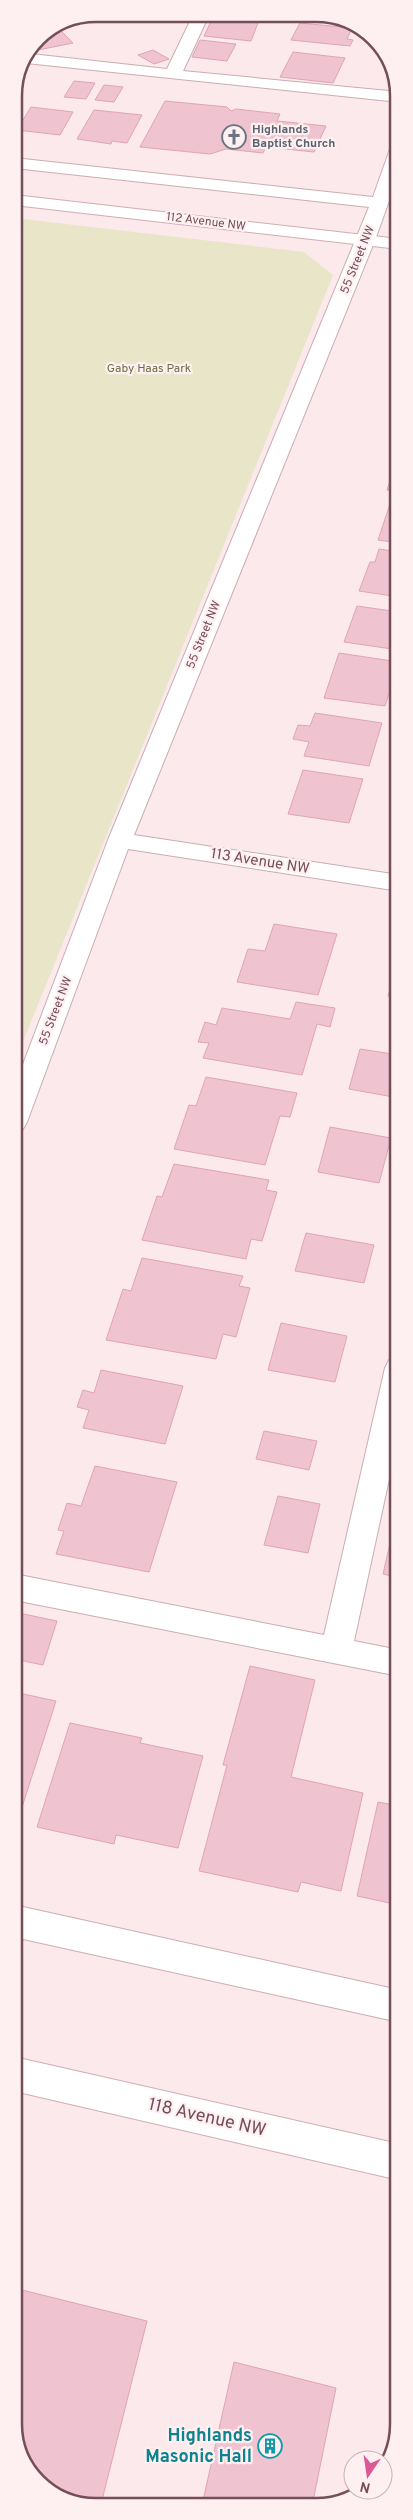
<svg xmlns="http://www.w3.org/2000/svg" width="413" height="2520" font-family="Overpass,sans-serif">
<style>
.green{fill:#e8e5c8}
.building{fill:#efc3d0;stroke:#e0a4b7}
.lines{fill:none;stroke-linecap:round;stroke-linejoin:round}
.service-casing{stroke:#caadb4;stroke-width:2}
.minor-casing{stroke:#caadb4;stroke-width:2}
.secondary-casing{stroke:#cfadb6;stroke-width:2}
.service{fill:#fff;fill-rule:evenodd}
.minor{fill:#fff;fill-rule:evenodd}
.secondary{fill:#fff;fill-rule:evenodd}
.labels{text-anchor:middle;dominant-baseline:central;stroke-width:4.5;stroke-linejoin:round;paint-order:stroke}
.far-worship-label{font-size:12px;font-weight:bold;fill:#5b616d;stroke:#fef0f1;text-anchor:start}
.far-street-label{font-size:12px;fill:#744e5b;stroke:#fef0f1}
.far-park-label{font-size:12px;fill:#6d6e41;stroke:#fef0f1}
.street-label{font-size:15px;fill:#744e5b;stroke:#fef0f1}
.near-street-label{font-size:18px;fill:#744e5b;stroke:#fef0f1}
.near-culture-label{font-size:18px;font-weight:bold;fill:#0d838f;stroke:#fef0f1;text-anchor:end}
.rim{fill:none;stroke:#744e5b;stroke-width:2.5}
</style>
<rect width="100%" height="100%" fill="#fbe9eb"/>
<polygon class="green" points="14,218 304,252 333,275 14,1064"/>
<g class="building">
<polygon points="137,14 173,15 153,22"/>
<polygon points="212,19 258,23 251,41 204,36"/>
<polygon points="300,23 352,28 347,39 353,40 350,46 291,40"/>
<polygon points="59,29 73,43 38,50 34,46 38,38"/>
<polygon points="200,40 236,44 227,61 192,57"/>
<polygon points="153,50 169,59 154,64 138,55"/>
<polygon points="293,52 345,58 333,83 280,77"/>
<polygon points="74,81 95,83 86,99 64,97"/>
<polygon points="104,85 123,87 114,102 95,100"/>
<polygon points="165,101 227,107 231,111 236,109 280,114 277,121 326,126 314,152 266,147 263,153 226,149 210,154 140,147"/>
<polygon points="31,107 73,112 60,135 17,130"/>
<polygon points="94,110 142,115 127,143 112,141 111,144 77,139"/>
<polygon points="398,457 399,492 387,490"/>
<polygon points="390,504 399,505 399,543 378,540"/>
<polygon points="379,549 399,552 399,597 359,591 370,562 375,562"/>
<polygon points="357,606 399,612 399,650 344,642"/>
<polygon points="339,653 399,662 385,706 324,698"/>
<polygon points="315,713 382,723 369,766 304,756 309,742 293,739 298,725 310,726"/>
<polygon points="303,770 363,779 349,823 288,814"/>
<polygon points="274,924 337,934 318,995 237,982 248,949 265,951"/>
<polygon points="399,958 399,998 388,996"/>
<polygon points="296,1002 335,1008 330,1027 317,1024 302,1075 203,1058 209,1043 198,1042 205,1022 216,1025 222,1008 290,1019"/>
<polygon points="360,1049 399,1055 399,1098 349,1089"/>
<polygon points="206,1077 297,1093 290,1117 280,1116 265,1165 174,1149 189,1105 196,1106"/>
<polygon points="330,1127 391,1138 379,1183 318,1172"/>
<polygon points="174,1164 269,1180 266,1190 277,1192 262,1241 251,1239 246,1259 142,1240 157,1196 162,1197"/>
<polygon points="306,1233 374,1245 364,1283 295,1271"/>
<polygon points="142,1258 243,1276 239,1286 250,1288 236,1337 223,1334 216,1359 106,1340 123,1289 131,1291"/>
<polygon points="281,1323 347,1336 335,1382 268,1370"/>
<polygon points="101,1370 183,1386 165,1444 83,1428 89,1410 77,1407 83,1390 94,1393"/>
<polygon points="264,1431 317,1441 309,1470 256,1459"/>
<polygon points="95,1466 177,1482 149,1572 56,1554 64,1531 58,1530 67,1503 81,1506"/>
<polygon points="278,1496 320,1504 308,1553 264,1545"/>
<polygon points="396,1517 399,1517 399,1578 383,1574"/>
<polygon points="14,1612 57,1621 43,1665 14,1659"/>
<polygon points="250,1666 315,1680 291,1777 363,1793 341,1891 301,1882 298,1892 199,1871 227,1765 223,1765"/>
<polygon points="14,1692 56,1701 17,1823 14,1823"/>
<polygon points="70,1723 142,1738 140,1743 203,1756 178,1848 116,1835 114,1844 37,1827"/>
<polygon points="378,1802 399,1806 399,1905 357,1896"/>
<polygon points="14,2288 147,2321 101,2504 75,2504 34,2478 14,2430"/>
<polygon points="234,2362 336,2388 312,2506 202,2505"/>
</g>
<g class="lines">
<g class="service-casing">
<g id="service">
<polygon points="193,15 209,15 183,71 399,92 399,102 26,63 31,54 167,69"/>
<polygon points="399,1357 399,1433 354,1641 399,1650 399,1676 14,1600 14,1574 324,1635 385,1368 389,1360"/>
</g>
</g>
<g class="minor-casing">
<g id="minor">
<polygon points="399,144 399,173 375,240 134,835 399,875 399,891 128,849 27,1122 23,1129 14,1131 14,1088 108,840 369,207 14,168 14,158 373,197 390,149 393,145"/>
<polygon points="14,1905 399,1990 399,2022 14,1937"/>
</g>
</g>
<g class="secondary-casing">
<g id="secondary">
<polygon points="14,195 399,239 399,249 14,205"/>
<polygon points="14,2057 399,2144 399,2180 14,2091"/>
</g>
</g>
<use href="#service" class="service"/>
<use href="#minor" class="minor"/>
<use href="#secondary" class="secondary"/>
</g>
<defs>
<g id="church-ring" transform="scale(1.25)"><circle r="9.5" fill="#fef0f1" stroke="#6b7280" stroke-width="1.5"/><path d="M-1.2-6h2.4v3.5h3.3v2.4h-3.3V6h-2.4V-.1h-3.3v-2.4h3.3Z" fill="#6b7280"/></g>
<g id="building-ring" transform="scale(1.25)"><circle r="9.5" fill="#fef0f1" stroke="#0f9aa8" stroke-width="1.5"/><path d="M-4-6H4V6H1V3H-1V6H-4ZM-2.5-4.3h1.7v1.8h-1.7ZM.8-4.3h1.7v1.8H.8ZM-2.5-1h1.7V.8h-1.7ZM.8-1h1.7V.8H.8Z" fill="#0f9aa8"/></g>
</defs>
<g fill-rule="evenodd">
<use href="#church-ring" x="234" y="137"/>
<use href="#building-ring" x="270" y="2446"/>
</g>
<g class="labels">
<g class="far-worship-label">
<text x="252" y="130">Highlands<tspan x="252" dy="14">Baptist Church</tspan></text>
</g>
<g class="far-street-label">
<text transform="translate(206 222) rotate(7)">112 Avenue NW</text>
<text transform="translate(358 260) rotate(-68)">55 Street NW</text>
<text transform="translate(204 635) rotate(-68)">55 Street NW</text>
<text transform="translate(56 1011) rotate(-69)">55 Street NW</text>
</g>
<g class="far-park-label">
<text x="149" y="369">Gaby Haas Park</text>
</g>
<g class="street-label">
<text transform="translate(260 862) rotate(9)">113 Avenue NW</text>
</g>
<g class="near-street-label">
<text transform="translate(207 2118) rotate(13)">118 Avenue NW</text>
</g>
<g class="near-culture-label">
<text x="252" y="2436">Highlands<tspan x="252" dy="21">Masonic Hall</tspan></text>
</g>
</g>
<path d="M0 0H413V2520H0ZM96 22H316A74 74 0 0 1 390 96V2424A74 74 0 0 1 316 2498H96A74 74 0 0 1 22 2424V96A74 74 0 0 1 96 22Z" fill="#fef0f1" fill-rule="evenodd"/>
<path class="rim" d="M96 22H316A74 74 0 0 1 390 96V2424A74 74 0 0 1 316 2498H96A74 74 0 0 1 22 2424V96A74 74 0 0 1 96 22Z"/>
<g transform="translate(368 2475) rotate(193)"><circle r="24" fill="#fef0f1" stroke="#c7afb5"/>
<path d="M0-4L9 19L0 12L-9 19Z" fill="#dc5896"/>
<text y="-8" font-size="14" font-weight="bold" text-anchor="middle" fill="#744e5b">N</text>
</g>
</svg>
